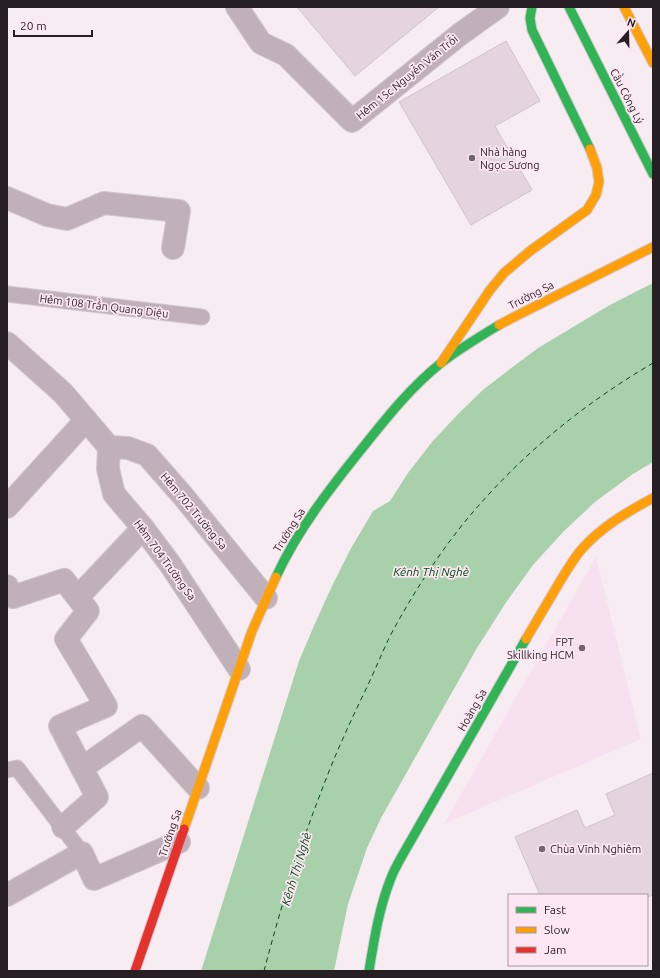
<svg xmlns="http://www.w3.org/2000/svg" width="660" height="978" font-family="Ubuntu,sans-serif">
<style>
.built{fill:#f8e1ee}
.water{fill:#a8d1ab}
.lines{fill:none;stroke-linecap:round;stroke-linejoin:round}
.ferry{stroke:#004914;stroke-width:1;stroke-dasharray:5 4;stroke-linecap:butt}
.building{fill:#e4d4dd;stroke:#cec5ca}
.lane-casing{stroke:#d1c8cd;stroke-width:17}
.street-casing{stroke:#d1c8cd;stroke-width:24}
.fast-casing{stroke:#d1c8cd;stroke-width:11}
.slow-casing{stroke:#d1c8cd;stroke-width:11}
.jam-casing{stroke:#d1c8cd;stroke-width:11}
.lane{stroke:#c0b0ba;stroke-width:15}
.street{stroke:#c0b0ba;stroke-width:22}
.fast{stroke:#30b455;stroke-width:9}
.slow{stroke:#ff9f0a;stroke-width:9}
.jam{stroke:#e5322d;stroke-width:9}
.poi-dot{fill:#70676c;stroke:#fce7f3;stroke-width:1.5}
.labels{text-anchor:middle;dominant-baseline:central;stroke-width:3.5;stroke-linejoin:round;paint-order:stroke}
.street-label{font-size:11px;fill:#281f24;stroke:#fce7f3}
.poi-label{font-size:11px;fill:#281f24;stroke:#fce7f3;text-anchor:start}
.water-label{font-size:12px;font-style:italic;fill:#004914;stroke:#fce7f3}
</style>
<rect width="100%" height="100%" fill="#f7ecf2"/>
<polygon class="built" points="596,557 641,739 444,824"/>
<polygon class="water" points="653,283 653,462 633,474 595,502 564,531 533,565 505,604 477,648 381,818 367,848 348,904 334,971 201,971 299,661 316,621 332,586 350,550 373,511 390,501 408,473 432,442 460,412 484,389 510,369 538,348 608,306"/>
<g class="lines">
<path class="ferry" d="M 264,971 C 272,941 280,911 290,881 C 300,847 313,813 326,779 C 338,748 352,718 367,687 C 375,670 382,653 390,636 C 411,597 435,559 463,524 C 517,458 580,406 653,363"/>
</g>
<g class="building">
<polygon points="297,7 439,7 355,76"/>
<polygon points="506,41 540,101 495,126 532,190 471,225 399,102"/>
<polygon points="653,773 653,895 647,897 647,895 540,895 515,837 577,810 585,828 615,815 606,794"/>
</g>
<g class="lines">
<g class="lane-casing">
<g id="lane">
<polyline points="7,294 202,317"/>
<polyline points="7,770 17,768 82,853"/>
</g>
</g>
<g class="street-casing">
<g id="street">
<polyline points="237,7 261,43 286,55 352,121 459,35 498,7"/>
<polyline points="7,198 47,215 67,219 104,203 179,211 173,248"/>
<polyline points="7,343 63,393 109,447"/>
<polyline points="109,447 108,469 114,494 143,528 170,564 239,669"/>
<polyline points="109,447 128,448 147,455 183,496 266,598"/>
<polyline points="7,507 86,420"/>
<polyline points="7,586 13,597 64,580 88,611 66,639 106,706 60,726 97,797 63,827"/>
<polyline points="78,597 143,528"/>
<polyline points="82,768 142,726 198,788"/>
<polyline points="7,895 82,853 94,879 179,842"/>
</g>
</g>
<g class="fast-casing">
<g id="fast">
<polyline points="532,7 530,18 532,30 590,149"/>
<polyline points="569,7 653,174"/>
<path d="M 276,577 C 298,529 331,487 364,446 C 388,416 411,387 441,363 C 459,349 479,337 499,325"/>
<path d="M 369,971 C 374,940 379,908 391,878 C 394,870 398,863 402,856 L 526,639"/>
</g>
</g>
<g class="slow-casing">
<g id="slow">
<polyline points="624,7 653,63"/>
<polyline points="499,325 514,317 653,247"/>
<polyline points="441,363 490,290 504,273 530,251 587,210 596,195 599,182 597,168 590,149"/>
<path d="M 526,639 C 538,619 550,598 562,578 C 568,569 574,558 581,550 C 601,527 627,512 653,498"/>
<polyline points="184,829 252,631 276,577"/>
</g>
</g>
<g class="jam-casing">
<polyline id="jam" points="135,971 184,829"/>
</g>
<use href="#lane" class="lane"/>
<use href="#street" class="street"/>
<use href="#fast" class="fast"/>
<use href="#slow" class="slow"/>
<use href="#jam" class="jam"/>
</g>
<g class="poi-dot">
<circle cx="472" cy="158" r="4"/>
<circle cx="582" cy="648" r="4"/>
<circle cx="542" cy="849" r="4"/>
</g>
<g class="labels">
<g class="street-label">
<text transform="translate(407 77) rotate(-39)">Hẻm 15c Nguyễn Văn Trỗi</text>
<text transform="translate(627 96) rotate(63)">Cầu Công Lý</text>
<text transform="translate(531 295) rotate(-27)">Trường Sa</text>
<text transform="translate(104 306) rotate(7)">Hẻm 108 Trần Quang Diệu</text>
<text transform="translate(194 511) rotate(50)">Hẻm 702 Trường Sa</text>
<text transform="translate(289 530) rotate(-58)">Trường Sa</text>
<text transform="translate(165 560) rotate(54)">Hẻm 704 Trường Sa</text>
<text transform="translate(472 710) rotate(-60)">Hoàng Sa</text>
<text transform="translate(170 833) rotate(-71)">Trường Sa</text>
</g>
<g class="poi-label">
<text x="480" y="152">Nhà hàng<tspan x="480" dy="13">Ngọc Sương</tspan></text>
<text x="574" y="642" text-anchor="end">FPT<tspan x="574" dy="13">Skillking HCM</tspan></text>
<text x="550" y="849">Chùa Vĩnh Nghiêm</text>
</g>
<g class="water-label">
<text x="431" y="571">Kênh Thị Nghè</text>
<text transform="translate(296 869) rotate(-73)">Kênh Thị Nghè</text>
</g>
</g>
<rect width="660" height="978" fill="none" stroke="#281f24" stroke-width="16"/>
<rect x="508" y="894" width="140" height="72" fill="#fce7f3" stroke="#a797a0"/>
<rect x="516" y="907" width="20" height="6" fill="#30b455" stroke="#a797a0"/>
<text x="544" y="914" font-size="12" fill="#281f24">Fast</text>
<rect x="516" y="927" width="20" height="6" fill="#ff9f0a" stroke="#a797a0"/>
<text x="544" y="934" font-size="12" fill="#281f24">Slow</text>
<rect x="516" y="947" width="20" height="6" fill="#e5322d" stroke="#a797a0"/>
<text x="544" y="954" font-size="12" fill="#281f24">Jam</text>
<g transform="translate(628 32) rotate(20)" stroke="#fce7f3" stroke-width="3" paint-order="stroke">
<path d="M0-3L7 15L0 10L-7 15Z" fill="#281f24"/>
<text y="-6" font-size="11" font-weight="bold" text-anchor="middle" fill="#281f24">N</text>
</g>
<path d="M14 30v6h78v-6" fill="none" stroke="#281f24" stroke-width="2"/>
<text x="20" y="30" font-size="12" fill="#281f24" stroke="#fce7f3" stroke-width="3" paint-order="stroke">20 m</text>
</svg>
